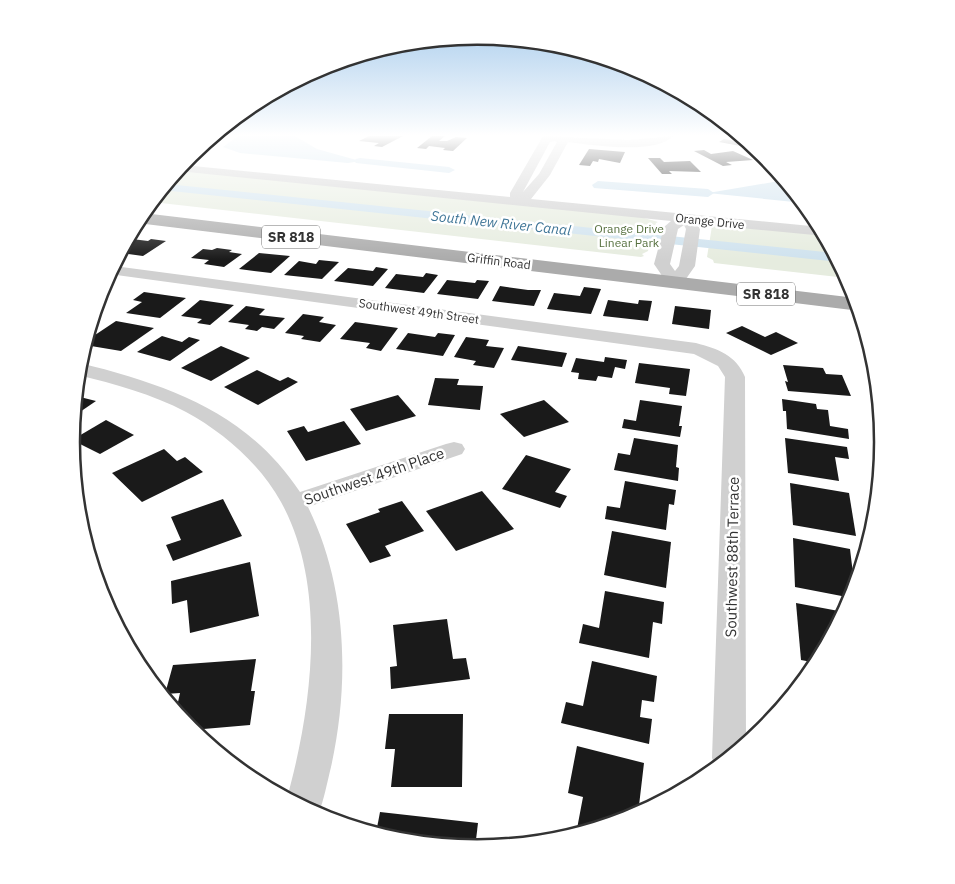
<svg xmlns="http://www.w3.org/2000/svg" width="955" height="884" font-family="'IBM Plex Sans',sans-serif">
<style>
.green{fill:#e6ecdf}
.water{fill:#cfe2ee}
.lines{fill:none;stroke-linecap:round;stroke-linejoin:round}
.canal{fill:#cfe2ee;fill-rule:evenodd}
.building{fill:#1a1a1a}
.minor{fill:#d0d0d0;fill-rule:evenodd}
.major{fill:#ababab;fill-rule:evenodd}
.labels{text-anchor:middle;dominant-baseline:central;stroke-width:5;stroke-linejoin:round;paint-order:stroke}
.far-street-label{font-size:12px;fill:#333;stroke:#fff}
.far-park-label{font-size:12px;fill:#56703f;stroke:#fff}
.far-water-label{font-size:14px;font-style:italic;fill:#3f7597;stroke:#fff}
.shield{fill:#fff;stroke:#707070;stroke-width:1}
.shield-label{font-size:14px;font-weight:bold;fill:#333}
.street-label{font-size:15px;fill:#333;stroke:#fff}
.rim{fill:none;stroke:#333;stroke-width:2.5}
</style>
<rect width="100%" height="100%" fill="#fff"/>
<g class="green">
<polygon points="178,170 637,216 658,222 656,223 648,251 642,254 644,256 641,257 152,202"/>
<polygon points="717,225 824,234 847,278 714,263 713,260 707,257 712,226"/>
</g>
<g class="water">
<polygon points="238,136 295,136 317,149 360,161 348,163 240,153 223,147"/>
<polygon points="785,180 804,203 708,193"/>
</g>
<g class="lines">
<g class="canal">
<polygon points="360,158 449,167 455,170 449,173 356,163 354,161 356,159"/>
<polygon points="598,181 708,189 714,193 708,197 594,188 592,185"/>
<polygon points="167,184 835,253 839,262 162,190"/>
</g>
</g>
<g class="building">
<polygon points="369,136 403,136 382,147 374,146 379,143 359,141"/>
<polygon points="432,136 445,136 439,141 447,141 456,137 467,138 453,151 443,150 445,148 429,146 426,149 417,148"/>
<polygon points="743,138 757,149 719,142 724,139 737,141"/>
<polygon points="589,149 625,152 620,163 599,159 598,162 593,161 590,166 579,165"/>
<polygon points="704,150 711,154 733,151 753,160 726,162 732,165 723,166 694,151"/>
<polygon points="648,158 660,158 664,162 690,161 701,172 669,171 672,174 662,174"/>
<polygon points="132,239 148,241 151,239 166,241 143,256 121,253 127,241"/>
<polygon points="217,248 232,250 229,252 242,254 224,267 204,264 209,260 191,258 203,249 212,250"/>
<polygon points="259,253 290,256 271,273 239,269"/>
<polygon points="319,260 339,262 322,279 284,275 299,261 316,264"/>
<polygon points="376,267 388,269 373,286 334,281 348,268 373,271"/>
<polygon points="426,273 438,275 424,293 385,288 396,274 423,277"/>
<polygon points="447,280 475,283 477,280 489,281 478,299 437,294"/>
<polygon points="500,286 528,290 541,290 534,306 492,301"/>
<polygon points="584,287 601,289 591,314 547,309 554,293 580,296"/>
<polygon points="144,292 186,298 160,318 126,313 142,302 133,300"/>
<polygon points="200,300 234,305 210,325 197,323 202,319 181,316"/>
<polygon points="608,300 638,304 639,300 652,301 648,321 603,316"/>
<polygon points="246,306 265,309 259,315 285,318 274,329 262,327 257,331 245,329 249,325 228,322"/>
<polygon points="675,306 711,310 709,329 672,324"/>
<polygon points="303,314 324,317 319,322 336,325 320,342 301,339 304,336 285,333"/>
<polygon points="116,321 154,328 121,351 85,345 86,341"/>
<polygon points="355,322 398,328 381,351 366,348 370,343 340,339"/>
<polygon points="742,326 765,337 776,332 798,343 771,355 726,333"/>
<polygon points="408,333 435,337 438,333 455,335 443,356 396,349"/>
<polygon points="162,336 182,342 189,337 200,340 170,361 137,352"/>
<polygon points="466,337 489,340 486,346 504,348 494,368 473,365 476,361 454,357"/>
<polygon points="221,346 250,358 211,381 181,368"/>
<polygon points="518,346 567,353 562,367 511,360"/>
<polygon points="605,357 627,360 625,369 615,367 612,378 598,376 596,381 578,379 579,373 571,372 576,358 604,362"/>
<polygon points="639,363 690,369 686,396 669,394 670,388 635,383"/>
<polygon points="783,365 823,368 826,374 842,375 851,396 788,391 785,381 788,382"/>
<polygon points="257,370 280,381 288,377 298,382 258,405 224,387"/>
<polygon points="435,378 459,379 457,385 483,386 480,410 428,405"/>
<polygon points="398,395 416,416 366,431 350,409"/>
<polygon points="76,396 96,401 74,416"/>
<polygon points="782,399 816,404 817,409 828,410 830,426 848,429 849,439 787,429 786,411 783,411"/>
<polygon points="544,400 569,422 524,437 500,414"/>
<polygon points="640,400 682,406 679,426 682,426 680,437 622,428 624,419 636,421"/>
<polygon points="106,420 134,435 100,454 72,440"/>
<polygon points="344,421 361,444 306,461 287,431 304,426 308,432"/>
<polygon points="634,438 678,445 676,467 679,468 678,481 614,470 618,453 630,455"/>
<polygon points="785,438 847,447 849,459 835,457 839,481 788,473"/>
<polygon points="164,449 177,461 185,457 203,472 142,502 112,473"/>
<polygon points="526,455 571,469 555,492 567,496 560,508 502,489"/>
<polygon points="625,481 676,490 674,505 669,504 666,530 605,519 607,506 620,508"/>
<polygon points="790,483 849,493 856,536 793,525"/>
<polygon points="482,491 514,529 456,551 426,511"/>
<polygon points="223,499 242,536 173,561 166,545 181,540 171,517"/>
<polygon points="402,501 424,531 385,546 391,556 370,563 346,524 380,512 378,509"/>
<polygon points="612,531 671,542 666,588 604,575"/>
<polygon points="793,538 850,549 854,582 857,582 852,598 795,587"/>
<polygon points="250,562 259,616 190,633 187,600 172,604 171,581"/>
<polygon points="605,591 664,602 662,624 653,622 649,658 579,643 583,624 599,628"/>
<polygon points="796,603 844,612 817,663 801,660"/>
<polygon points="447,619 453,659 466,658 470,679 391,689 390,667 397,666 393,625"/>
<polygon points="256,659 251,691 255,691 250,725 192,730 176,711 180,693 165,694 173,665"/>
<polygon points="592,661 657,676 654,702 642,700 640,717 652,719 649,744 561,723 566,702 583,706"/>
<polygon points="389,714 463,714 462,787 391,787 395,749 385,749"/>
<polygon points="577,746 644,763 638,814 576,834 583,797 568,793"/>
<polygon points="380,812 478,823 475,848 398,840 376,833"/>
</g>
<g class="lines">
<g class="minor">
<path d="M 543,136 L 629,140 L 673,136 C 655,155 593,145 568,142 L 550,175 L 531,199 L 821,227 L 825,236 L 697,224 L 700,229 L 695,266 L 681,286 L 669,286 L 654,264 L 664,227 L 671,221 L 178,171 L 183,165 L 510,197 L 510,193 ZM 555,141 L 557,142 L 539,174 L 523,192 L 550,142 ZM 684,225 L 686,229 L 679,266 L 675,271 L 670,264 L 678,229 Z"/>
<path d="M 114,266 L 696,343 C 718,349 736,355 745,377 L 746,744 L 716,768 L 712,758 L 725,377 L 718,366 L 694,354 L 109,274 Z"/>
<path d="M 80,363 C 168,385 247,412 300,492 L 446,444 L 454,442 L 462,444 L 465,449 L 462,454 L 308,507 C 347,586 350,682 331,767 C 327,783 324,800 318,815 L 287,798 C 312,708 328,587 281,502 C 260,464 223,432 186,412 C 152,394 115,384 78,375 Z"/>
</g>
<polygon class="major" points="143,213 856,298 860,311 137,223"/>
</g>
<linearGradient id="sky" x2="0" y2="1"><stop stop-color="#9ec6ea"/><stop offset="0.52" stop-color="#fff"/><stop offset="1" stop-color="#fff" stop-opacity="0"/></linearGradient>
<rect width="955" height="260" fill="url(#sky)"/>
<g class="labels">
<g class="far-street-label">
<text transform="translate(710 221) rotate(6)">Orange Drive</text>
<text transform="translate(499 261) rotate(7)">Griffin Road</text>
<text transform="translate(419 311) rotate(8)">Southwest 49th Street</text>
</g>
<g class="far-park-label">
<text x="629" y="228">Orange Drive<tspan x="629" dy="14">Linear Park</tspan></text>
</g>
<g class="far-water-label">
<text transform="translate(501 223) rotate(6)">South New River Canal</text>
</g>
<g class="shield">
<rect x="262" y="225.5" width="58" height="23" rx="4"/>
<rect x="737" y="282.5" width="58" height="23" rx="4"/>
</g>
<g class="shield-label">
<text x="291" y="237">SR 818</text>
<text x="766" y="294">SR 818</text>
</g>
<g class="street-label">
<text transform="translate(374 476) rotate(-19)">Southwest 49th Place</text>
<text transform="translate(732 557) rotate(-89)">Southwest 88th Terrace</text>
</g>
</g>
<path d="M0 0H955V884H0ZM80 442a397 397 0 1 1 794 0a397 397 0 1 1-794 0Z" fill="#fff" fill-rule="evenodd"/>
<path class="rim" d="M80 442a397 397 0 1 1 794 0a397 397 0 1 1-794 0Z"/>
</svg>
